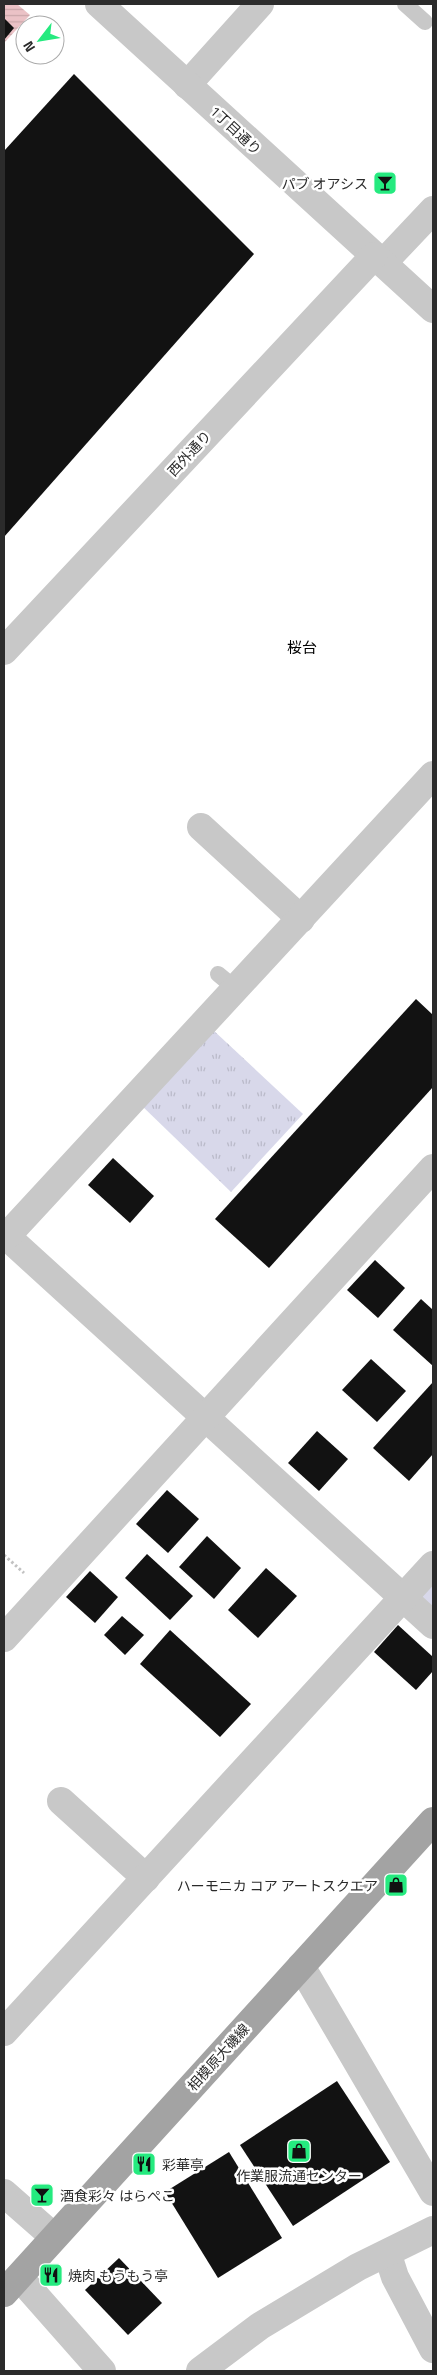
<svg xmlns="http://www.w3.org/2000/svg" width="437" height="2375" font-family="'Titillium Web','Noto Sans JP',sans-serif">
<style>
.park{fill:url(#park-tufts)}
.water{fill:url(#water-rules)}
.building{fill:#121212}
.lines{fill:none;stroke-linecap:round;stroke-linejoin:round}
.path{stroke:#c2c2c2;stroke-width:3;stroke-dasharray:2.5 2.5;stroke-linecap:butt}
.service{stroke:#c8c8c8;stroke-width:16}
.minor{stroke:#c8c8c8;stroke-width:28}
.tertiary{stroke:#c8c8c8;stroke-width:28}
.primary{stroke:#a3a3a3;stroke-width:28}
.labels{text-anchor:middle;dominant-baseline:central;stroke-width:5;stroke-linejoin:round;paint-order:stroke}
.street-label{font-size:14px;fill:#2b2b2b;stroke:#fff}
.poi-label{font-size:14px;fill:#2b2b2b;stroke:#fff;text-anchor:start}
.neighbourhood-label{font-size:15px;fill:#000;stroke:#fff}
</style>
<defs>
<pattern id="park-tufts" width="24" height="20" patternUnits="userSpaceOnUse" patternTransform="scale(1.25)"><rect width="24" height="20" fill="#d8d8ea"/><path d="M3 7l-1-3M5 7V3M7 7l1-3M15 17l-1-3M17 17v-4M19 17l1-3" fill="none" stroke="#babac9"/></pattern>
<pattern id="water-rules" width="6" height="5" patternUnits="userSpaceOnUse" patternTransform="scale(1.25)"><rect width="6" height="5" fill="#ebc2c6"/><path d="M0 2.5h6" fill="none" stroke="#caa7aa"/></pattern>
</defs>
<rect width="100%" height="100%" fill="#fff"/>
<g class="park">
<polygon points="212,1029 303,1114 231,1192 140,1104"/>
<polygon points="433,1573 433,1612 417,1597"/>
</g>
<polygon class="water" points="4,4 17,4 30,15 4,43"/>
<g class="building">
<polygon points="4,18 14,28 4,40"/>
<polygon points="74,74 254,254 4,537 4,151"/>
<polygon points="416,999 433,1015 433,1087 269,1268 215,1219"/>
<polygon points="113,1158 154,1196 130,1223 88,1185"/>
<polygon points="375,1260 405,1288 378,1318 347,1290"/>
<polygon points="421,1299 433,1310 433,1366 393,1330"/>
<polygon points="371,1359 406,1391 377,1422 342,1390"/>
<polygon points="433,1382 433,1454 409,1481 373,1448"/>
<polygon points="317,1431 348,1459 319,1491 288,1463"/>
<polygon points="167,1490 199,1519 168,1553 136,1524"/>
<polygon points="207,1536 241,1568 214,1599 179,1567"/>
<polygon points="147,1554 193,1596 170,1620 125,1578"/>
<polygon points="266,1568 297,1596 258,1638 228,1610"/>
<polygon points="90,1571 118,1597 95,1623 66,1597"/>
<polygon points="122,1616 144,1635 125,1655 104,1635"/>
<polygon points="398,1625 433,1657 433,1671 416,1690 374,1652"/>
<polygon points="170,1630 251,1704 220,1737 140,1664"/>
<polygon points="337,2081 390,2162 293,2226 240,2145"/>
<polygon points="229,2152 282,2238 218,2278 165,2192"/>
<polygon points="119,2258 162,2303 128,2335 85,2290"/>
</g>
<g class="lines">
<polyline class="path" points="4,1555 24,1573"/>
<g class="service">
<polyline points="405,4 425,22"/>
<polyline points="218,974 236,989"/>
</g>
<g class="minor">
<polyline points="187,85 260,4"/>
<polyline points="383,263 433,210"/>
<polyline points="201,827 301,919"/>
<polyline points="4,1234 433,1625"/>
<polyline points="4,1239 433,775"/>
<polyline points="4,1638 433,1168"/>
<polyline points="61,1801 146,1878"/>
<polyline points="301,1966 433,2192"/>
<polyline points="4,2032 433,1565"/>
<polyline points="4,2193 54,2237"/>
<polyline points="388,2255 395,2277 433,2349"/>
<polyline points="19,2277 102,2371"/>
<polyline points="200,2371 260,2326 358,2267 433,2230"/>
</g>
<g class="tertiary">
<polyline points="99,4 433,309"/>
<polyline points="4,651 374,256"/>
</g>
<polyline class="primary" points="4,2293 433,1821"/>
</g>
<defs>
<g id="bar-square" transform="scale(1.25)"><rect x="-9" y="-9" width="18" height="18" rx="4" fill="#25ea7f" stroke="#fff"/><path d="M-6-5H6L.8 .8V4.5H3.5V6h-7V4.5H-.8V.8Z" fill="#111"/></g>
<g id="shop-square" transform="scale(1.25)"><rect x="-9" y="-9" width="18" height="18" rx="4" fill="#25ea7f" stroke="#fff"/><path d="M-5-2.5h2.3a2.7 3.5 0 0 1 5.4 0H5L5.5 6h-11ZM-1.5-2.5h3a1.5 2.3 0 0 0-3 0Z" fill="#111"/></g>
<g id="restaurant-square" transform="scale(1.25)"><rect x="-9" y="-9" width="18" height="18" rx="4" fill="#25ea7f" stroke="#fff"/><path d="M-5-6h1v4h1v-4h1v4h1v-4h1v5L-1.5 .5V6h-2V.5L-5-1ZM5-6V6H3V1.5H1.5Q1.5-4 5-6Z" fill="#111"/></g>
</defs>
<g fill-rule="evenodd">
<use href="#bar-square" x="385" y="183"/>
<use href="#shop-square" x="396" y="1885"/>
<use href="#shop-square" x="299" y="2151"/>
<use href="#restaurant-square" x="144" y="2164"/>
<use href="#bar-square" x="42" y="2195"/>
<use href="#restaurant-square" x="51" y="2275"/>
</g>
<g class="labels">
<g class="street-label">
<text transform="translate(236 130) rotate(43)">1丁目通り</text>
<text transform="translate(189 453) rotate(-47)">西外通り</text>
<text transform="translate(218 2057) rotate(-48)">相模原大磯線</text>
</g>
<g class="poi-label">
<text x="368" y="183" text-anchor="end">パブ オアシス</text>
<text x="378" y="1885" text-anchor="end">ハーモニカ コア アートスクエア</text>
<text x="162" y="2164">彩華亭</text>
<text x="299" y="2175" text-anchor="middle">作業服流通センター</text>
<text x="60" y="2195">酒食彩々 はらぺこ</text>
<text x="68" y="2275">焼肉 もうもう亭</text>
</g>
<g class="neighbourhood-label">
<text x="302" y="647">桜台</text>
</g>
</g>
<rect width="437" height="2375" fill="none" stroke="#2b2b2b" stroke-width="10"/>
<g transform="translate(40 40) rotate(239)"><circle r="24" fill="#ffffff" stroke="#aaaaaa"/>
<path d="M0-4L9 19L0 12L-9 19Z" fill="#25ea7f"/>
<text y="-8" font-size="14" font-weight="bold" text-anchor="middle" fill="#2b2b2b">N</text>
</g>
</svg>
